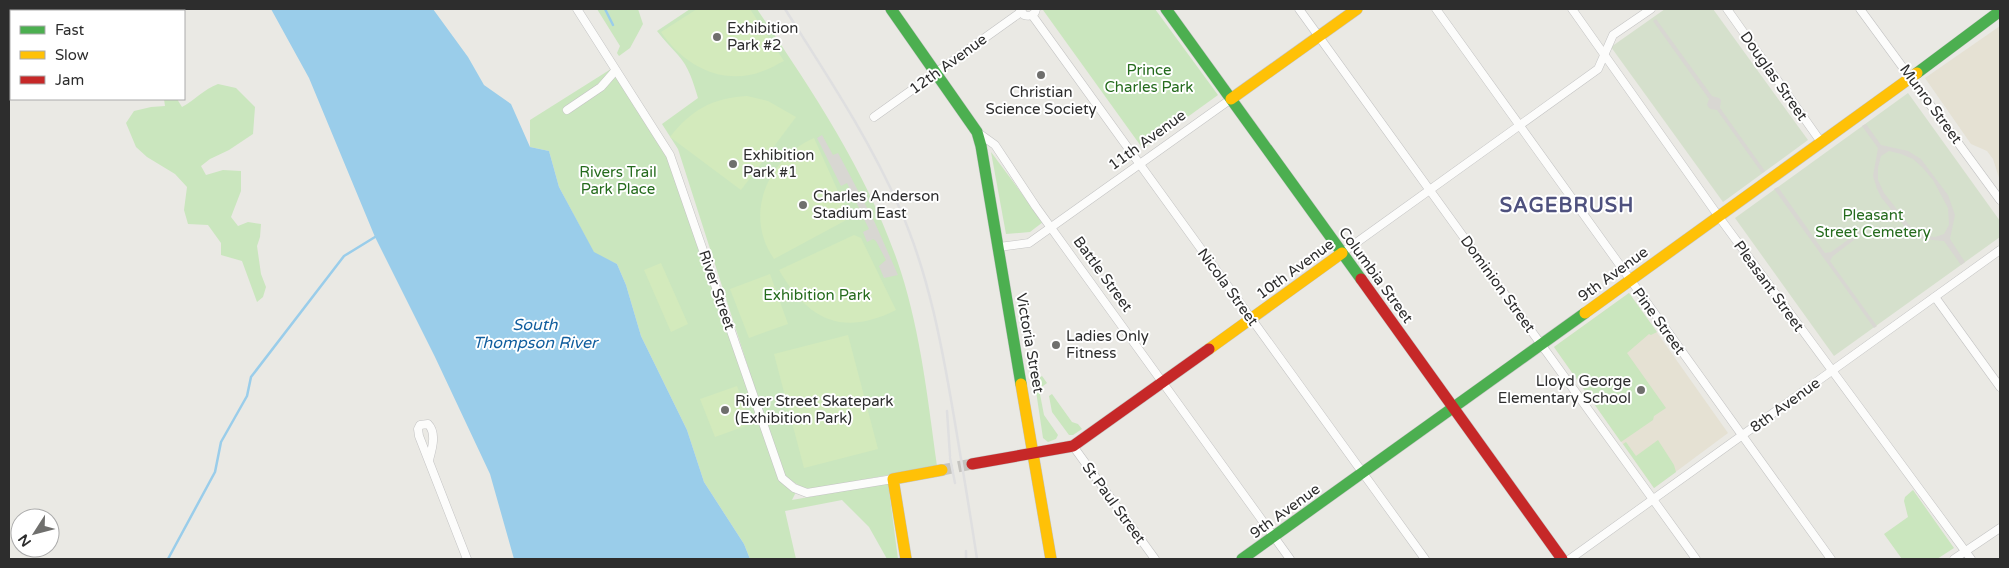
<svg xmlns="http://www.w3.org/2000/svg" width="2009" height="568" font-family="'Varela Round',sans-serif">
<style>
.education{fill:#e5e1d3}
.green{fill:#cae6be}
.cemetery{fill:#d5e0cc}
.pitch{fill:#d3eabc}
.plaza{fill:#d8d7d2;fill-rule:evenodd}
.water{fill:#9acdea}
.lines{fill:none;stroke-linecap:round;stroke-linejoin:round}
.stream{stroke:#9acdea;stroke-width:2.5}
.secondary-tunnel{stroke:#c4c3bf;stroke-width:11;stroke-dasharray:11 5.5;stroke-linecap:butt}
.street-casing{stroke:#c4c4c4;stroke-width:9}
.fast-casing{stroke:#c4c4c4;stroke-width:12}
.slow-casing{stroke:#c4c4c4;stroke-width:12}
.jam-casing{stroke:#c4c4c4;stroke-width:12}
.street{stroke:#fcfcfb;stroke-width:8}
.fast{stroke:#4caf50;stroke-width:11}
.slow{stroke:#ffc107;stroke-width:11}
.jam{stroke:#c62828;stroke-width:11}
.rail{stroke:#dfdfe0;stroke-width:2.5}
.poi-dot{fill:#6f6f6d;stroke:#fff;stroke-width:2}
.labels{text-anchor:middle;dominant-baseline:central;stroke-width:4;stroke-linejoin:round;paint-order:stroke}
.poi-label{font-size:15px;fill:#2d2d2d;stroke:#fff;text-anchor:start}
.street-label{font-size:15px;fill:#2d2d2d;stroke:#fff}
.park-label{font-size:15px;fill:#256b1d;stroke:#fff}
.water-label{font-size:16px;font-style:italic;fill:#115e9e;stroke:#fff}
.district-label{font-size:20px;font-weight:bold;letter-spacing:1px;fill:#4e517e;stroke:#fff}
</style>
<rect width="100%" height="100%" fill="#eae9e4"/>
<g class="education">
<polygon points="2000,26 2000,181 1993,159 1987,151 1971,144 1925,78"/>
<polygon points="1629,293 1728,433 1654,488 1554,347"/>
</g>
<g class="green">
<polygon points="597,9 638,9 643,24 630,48 619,56 617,53 620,46"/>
<path d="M 690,9 L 757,9 C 813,92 870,176 901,272 C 921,335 928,401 937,466 L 807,490 L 783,476 L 678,149 L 662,124 L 698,98 C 693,82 689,67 678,55 C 671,47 664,40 657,31 Z"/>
<polygon points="1044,9 1155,9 1218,95 1143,149 1043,10"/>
<polygon points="611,69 668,156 780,480 796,492 792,500 888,483 898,559 887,559 869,527 842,500 785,511 796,559 750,559 744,544 704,482 687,430 641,336 626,285 617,264 594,253 559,187 549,151 530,147 530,120"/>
<path d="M 218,84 L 236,88 L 255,107 L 253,134 L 229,150 L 210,159 L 201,166 L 206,175 L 223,170 L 241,171 L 241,191 L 231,217 L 238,226 L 248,222 L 261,224 L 260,237 L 257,246 L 261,274 L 266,287 L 263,297 L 257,302 L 242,261 L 221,255 L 221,243 L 208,225 L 188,224 L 184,210 L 187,187 L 175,174 L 147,157 L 136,147 L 126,123 L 134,111 L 151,107 L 165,106 L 164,99 L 177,99 L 182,107 C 195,100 204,89 218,84 Z"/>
<polygon points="991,152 1043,222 1030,232 1006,234"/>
<polygon points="1629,293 1657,332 1651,335 1649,334 1627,353 1666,408 1654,416 1653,420 1621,442 1554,347"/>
<polygon points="1033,371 1039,378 1042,376 1047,383 1039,389 1044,415 1058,435 1056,439 1048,442 1043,438"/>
<polygon points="1052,394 1072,422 1078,424 1082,429 1073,435 1069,435 1052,412 1049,396"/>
<polygon points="1658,440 1674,465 1676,472 1654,488 1623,444 1626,442 1636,456"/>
<polygon points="1913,490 1954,548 1937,559 1902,559 1884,534 1908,517 1904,501 1905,497"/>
</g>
<g class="cemetery">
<polygon points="1665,9 1713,9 1808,140 1723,202 1611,47"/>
<polygon points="1908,93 2000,221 2000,237 1834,356 1735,218"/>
</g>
<g class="pitch">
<path d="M 697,9 L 750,9 L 784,61 C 777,64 770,69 763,71 C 723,87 683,65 661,32 Z"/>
<path d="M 747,96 L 768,101 L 796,117 L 741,190 L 670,137 C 691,110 712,98 747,96 Z"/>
<path d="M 814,138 L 850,218 L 774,259 C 771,254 767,248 765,242 C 749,200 775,155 814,138 Z"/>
<path d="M 854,235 L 861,238 L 896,310 C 842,337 808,320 779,270 Z"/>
<polygon points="661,263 688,324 671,332 644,270"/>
<polygon points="770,274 788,324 749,338 730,289"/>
<polygon points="848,335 878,449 804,468 774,354"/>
<polygon points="737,386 751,424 715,437 700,399"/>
</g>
<g class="plaza">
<polygon points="1656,19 1712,96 1719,98 1721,100 1720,108 1765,171 1762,173 1717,110 1710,109 1707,105 1709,99 1653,21"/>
<path d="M 1866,124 L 1881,145 L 1908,151 L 1921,159 L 1948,195 L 1955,215 L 1950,239 L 1965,262 L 1961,265 L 1944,241 L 1922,239 L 1909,232 L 1881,197 L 1877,189 L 1873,176 L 1878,148 L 1862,126 ZM 1889,151 L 1901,154 L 1913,159 L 1922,167 L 1933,180 L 1948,208 L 1949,225 L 1944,234 L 1935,237 L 1926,236 L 1914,231 L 1884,193 L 1878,180 L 1878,168 L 1881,156 Z"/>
<polygon points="822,135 833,155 838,153 845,166 875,223 898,275 884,278 879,266 886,260 876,241 873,239 867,242 863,232 869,229 862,215 863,213 861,211 854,214 853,212 859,208 847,183 841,186 817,138"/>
<polygon points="1778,187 1825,253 1831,252 1860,231 1862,234 1833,256 1830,261 1877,326 1874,328 1774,189"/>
</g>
<polygon class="water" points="271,9 433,9 468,57 484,85 511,104 530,147 549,151 559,187 594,252 617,264 626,285 641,336 687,430 704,482 744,544 750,559 514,559 490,474 435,357 375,237 309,78"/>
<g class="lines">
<g class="stream">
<polyline points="605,9 613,25"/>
<polyline points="168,559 215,472 221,442 247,396 251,377 344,256 375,237"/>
</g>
<polyline class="secondary-tunnel" points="942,470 972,464"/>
<g class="street-casing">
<g id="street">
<polyline points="577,9 670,155 782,478 794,488 807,493 893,479"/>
<path d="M 1020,9 L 1024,15 C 1030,17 1035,15 1036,9"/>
<polyline points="1299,9 1696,559"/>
<polyline points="1436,9 1831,559"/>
<polyline points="1572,9 1719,217 1971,559"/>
<polyline points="1727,9 1821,142"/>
<polyline points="1860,9 2000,200"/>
<polyline points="1032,15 1425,559"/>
<polyline points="567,110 601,87 615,71"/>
<polyline points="874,117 1021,12"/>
<polyline points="977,132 995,145 1036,207 1290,559"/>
<polyline points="999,247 1029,243 1231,99"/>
<polyline points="1342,253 1598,69 1613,35 1651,9"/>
<polyline points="1935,297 2000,387"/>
<polyline points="1073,446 1155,559"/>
<path d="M 429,460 C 432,449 437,433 428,424 L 420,425 L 418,429 L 419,436 L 467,559"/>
<polyline points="1570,559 2000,250"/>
<polyline points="1954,559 2000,528"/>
</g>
</g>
<g class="fast-casing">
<g id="fast">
<polyline points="891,9 977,132 981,146 1021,384"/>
<polyline points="1166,9 1361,279"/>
<polyline points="1917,73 2000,11"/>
<polyline points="1242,559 1585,313"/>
</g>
</g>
<g class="slow-casing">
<g id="slow">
<polyline points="1231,99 1357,9"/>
<polyline points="1585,313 1917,73"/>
<polyline points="1209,349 1342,253"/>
<polyline points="1021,384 1051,559"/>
<polyline points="906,559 893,479 942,470"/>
</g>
</g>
<g class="jam-casing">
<g id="jam">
<polyline points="1361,279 1562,559"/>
<polyline points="972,464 1073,446 1209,349"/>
</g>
</g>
<use href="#street" class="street"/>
<use href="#fast" class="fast"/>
<use href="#slow" class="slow"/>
<use href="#jam" class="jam"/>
<g class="rail">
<path d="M 785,9 C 826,74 869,138 900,209 C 929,275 942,346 954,417 C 962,465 970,512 977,559"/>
<polyline points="947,411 950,456"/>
<polyline points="950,458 955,483"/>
<polyline points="966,551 966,559"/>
</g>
</g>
<g class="poi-dot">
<circle cx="717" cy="37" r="5"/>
<circle cx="1041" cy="75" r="5"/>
<circle cx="733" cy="164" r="5"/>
<circle cx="803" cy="205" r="5"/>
<circle cx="1056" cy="345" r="5"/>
<circle cx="1641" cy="390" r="5"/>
<circle cx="725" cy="410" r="5"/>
</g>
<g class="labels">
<g class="poi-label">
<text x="727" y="28">Exhibition<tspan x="727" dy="17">Park #2</tspan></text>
<text x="1041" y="92" text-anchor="middle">Christian<tspan x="1041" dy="17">Science Society</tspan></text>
<text x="743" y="155">Exhibition<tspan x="743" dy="17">Park #1</tspan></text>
<text x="813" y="196">Charles Anderson<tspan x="813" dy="17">Stadium East</tspan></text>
<text x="1066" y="336">Ladies Only<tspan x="1066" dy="17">Fitness</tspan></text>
<text x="1631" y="381" text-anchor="end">Lloyd George<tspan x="1631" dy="17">Elementary School</tspan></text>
<text x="735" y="401">River Street Skatepark<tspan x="735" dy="17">(Exhibition Park)</tspan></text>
</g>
<g class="street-label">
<text transform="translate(948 64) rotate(-36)">12th Avenue</text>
<text transform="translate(1774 76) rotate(55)">Douglas Street</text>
<text transform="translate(1931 104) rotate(54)">Munro Street</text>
<text transform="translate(1147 140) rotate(-36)">11th Avenue</text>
<text transform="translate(1295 269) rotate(-36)">10th Avenue</text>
<text transform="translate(1103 274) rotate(54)">Battle Street</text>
<text transform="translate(1613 274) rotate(-36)">9th Avenue</text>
<text transform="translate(1376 275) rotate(54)">Columbia Street</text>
<text transform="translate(1498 284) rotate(54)">Dominion Street</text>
<text transform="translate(1769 286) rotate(54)">Pleasant Street</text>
<text transform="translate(1228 287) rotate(54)">Nicola Street</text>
<text transform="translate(717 290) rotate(71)">River Street</text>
<text transform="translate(1659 321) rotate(54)">Pine Street</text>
<text transform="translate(1030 343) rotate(80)">Victoria Street</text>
<text transform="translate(1785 405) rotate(-36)">8th Avenue</text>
<text transform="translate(1114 503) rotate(54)">St Paul Street</text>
<text transform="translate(1285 511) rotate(-36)">9th Avenue</text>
</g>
<g class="park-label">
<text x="1149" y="70">Prince<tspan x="1149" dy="17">Charles Park</tspan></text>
<text x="618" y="172">Rivers Trail<tspan x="618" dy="17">Park Place</tspan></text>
<text x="1873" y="215">Pleasant<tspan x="1873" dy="17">Street Cemetery</tspan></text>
<text x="817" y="295">Exhibition Park</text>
</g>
<g class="water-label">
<text x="535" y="325">South<tspan x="535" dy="18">Thompson River</tspan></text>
</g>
<g class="district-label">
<text x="1567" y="206">SAGEBRUSH</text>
</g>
</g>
<rect width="2009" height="568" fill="none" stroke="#2d2d2d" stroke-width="20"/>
<rect x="10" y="10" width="175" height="90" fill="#ffffff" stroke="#ababab"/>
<rect x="20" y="26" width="25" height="8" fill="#4caf50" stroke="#ababab"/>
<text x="55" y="35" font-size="15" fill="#2d2d2d">Fast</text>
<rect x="20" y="51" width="25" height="8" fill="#ffc107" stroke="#ababab"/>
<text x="55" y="60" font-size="15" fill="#2d2d2d">Slow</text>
<rect x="20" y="76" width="25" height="8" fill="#c62828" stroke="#ababab"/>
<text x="55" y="85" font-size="15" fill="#2d2d2d">Jam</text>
<g transform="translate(35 533) rotate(234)"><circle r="24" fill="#ffffff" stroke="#ababab"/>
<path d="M0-4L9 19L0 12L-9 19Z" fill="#6f6f6d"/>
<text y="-8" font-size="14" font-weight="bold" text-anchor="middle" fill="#2d2d2d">N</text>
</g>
</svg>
